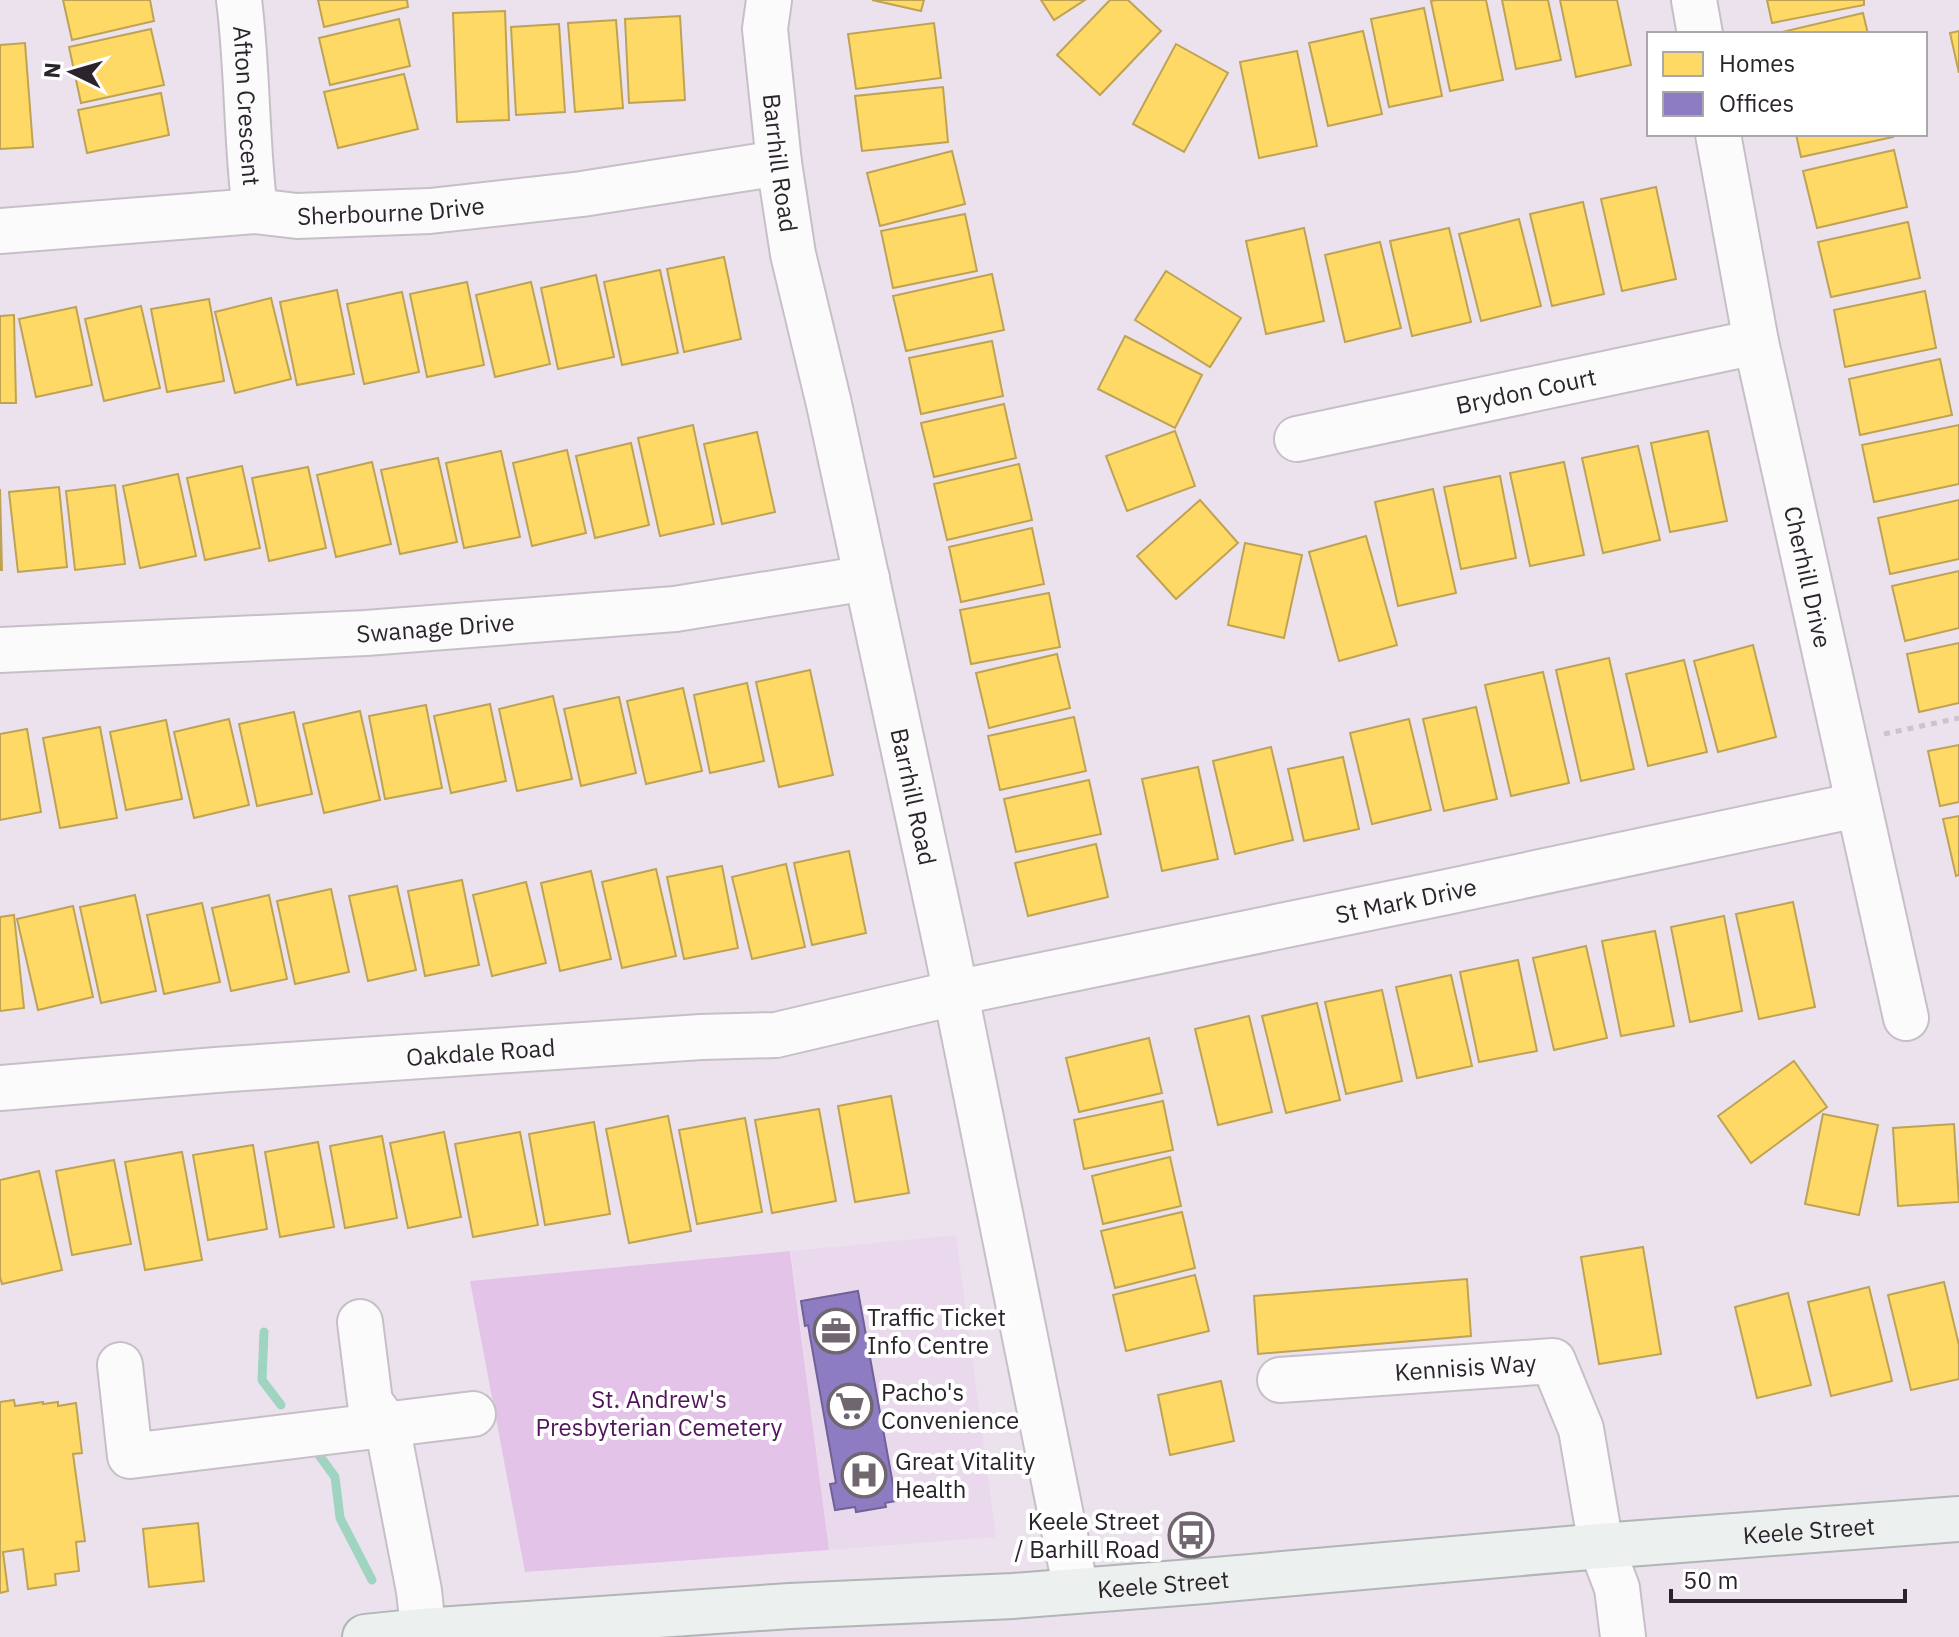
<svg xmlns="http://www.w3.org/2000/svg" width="1959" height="1637" font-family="'IBM Plex Sans',sans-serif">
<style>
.built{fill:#ead9ed}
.green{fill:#e3c4e8}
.homes{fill:#ffd966;stroke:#bfa355;stroke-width:2}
.offices{fill:#8e7cc3;stroke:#706296;stroke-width:2}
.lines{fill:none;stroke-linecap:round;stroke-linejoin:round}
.stream{stroke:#9fd5c0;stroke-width:9}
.minor-casing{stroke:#c7bfc8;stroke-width:48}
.major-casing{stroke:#b0b5b6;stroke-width:48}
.path{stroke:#c9c5c9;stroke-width:5;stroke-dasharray:6 6;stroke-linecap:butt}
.minor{stroke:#fcfbfc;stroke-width:44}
.major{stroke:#ecf0ef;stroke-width:44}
.labels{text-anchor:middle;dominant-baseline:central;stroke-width:8;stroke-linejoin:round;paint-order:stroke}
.street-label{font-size:24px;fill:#2b242c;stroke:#fff}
.poi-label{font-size:24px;fill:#2b242c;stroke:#fff;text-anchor:start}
.park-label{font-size:24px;fill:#51155b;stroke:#fff}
</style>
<rect width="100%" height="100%" fill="#ece2ee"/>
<polygon class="built" points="956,1235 996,1537 829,1550 791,1251"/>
<polygon class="green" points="790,1251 829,1550 525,1572 470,1281"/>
<g class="homes">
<polygon points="63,0 150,0 154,21 72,40"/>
<polygon points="318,0 407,0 408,7 324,27"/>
<polygon points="872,0 924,0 921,11"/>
<polygon points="1041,0 1085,0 1054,20"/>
<polygon points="1110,0 1128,0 1161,31 1100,95 1057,55"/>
<polygon points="1437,0 1486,0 1503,80 1450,91 1431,1"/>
<polygon points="1502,0 1548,0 1561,60 1516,69"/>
<polygon points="1560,0 1617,0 1631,65 1576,77"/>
<polygon points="1767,0 1864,0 1864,5 1772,23"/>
<polygon points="1424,8 1442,96 1389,107 1371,19"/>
<polygon points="505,11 509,120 457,122 453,13"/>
<polygon points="1863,13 1868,34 1774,34"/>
<polygon points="680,16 685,100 629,103 625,19"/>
<polygon points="399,19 410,66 330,85 319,38"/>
<polygon points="616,20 623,108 575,112 568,23"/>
<polygon points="934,23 941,78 856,89 848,34"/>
<polygon points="559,24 565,112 516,115 511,27"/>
<polygon points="151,29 164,85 81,103 69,47"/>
<polygon points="1363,31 1382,114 1328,126 1309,43"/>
<polygon points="1959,31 1959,73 1950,33"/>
<polygon points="25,43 33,147 0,149 0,45"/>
<polygon points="1176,44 1228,73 1184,152 1133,124"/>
<polygon points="1297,51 1317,146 1259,158 1240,62"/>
<polygon points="404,74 418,129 338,148 324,92"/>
<polygon points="943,87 948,142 862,151 855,96"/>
<polygon points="161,93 169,135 87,153 78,110"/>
<polygon points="1796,134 1892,134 1893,137 1801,157"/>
<polygon points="1894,150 1907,207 1817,228 1803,171"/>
<polygon points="952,151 965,204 880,226 867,173"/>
<polygon points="1656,187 1676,279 1622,291 1601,199"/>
<polygon points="1583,202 1604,294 1552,306 1530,214"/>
<polygon points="965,214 977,271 893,288 881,231"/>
<polygon points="1519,219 1541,306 1481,321 1459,234"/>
<polygon points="1908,222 1920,278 1831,297 1818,242"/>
<polygon points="1304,228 1324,321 1266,334 1246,241"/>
<polygon points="1449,228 1471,322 1412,336 1390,241"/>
<polygon points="1380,242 1401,328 1345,342 1325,255"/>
<polygon points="724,257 741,339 684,352 667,269"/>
<polygon points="660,270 678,353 622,365 604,282"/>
<polygon points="1166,271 1241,318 1210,367 1135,320"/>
<polygon points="992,274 1004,330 906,351 893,296"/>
<polygon points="596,275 614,357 558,369 541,288"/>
<polygon points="467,282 484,365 427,377 410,294"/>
<polygon points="531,282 550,364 495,377 476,295"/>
<polygon points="337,290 354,374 297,385 280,302"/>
<polygon points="1925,291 1936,348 1845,367 1834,310"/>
<polygon points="402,292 419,372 364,384 347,304"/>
<polygon points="271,298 291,379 235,393 215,312"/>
<polygon points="209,299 224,381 167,392 151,309"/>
<polygon points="141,306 160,388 104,401 85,319"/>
<polygon points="76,307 92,385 36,397 19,319"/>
<polygon points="14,315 16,403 0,403 0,316"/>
<polygon points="1125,336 1202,375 1175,428 1098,389"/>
<polygon points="992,341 1003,396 921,414 909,358"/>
<polygon points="1940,359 1952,415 1860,435 1849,379"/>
<polygon points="1004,404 1016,458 934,477 921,423"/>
<polygon points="693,425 714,524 660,536 638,438"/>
<polygon points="1959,425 1959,484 1874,502 1862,445"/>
<polygon points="1175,431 1195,486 1127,511 1106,456"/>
<polygon points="1708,431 1727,521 1670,532 1651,443"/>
<polygon points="757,432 775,512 722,524 704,444"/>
<polygon points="631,443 649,525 595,538 576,456"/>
<polygon points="1638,446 1660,540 1603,553 1582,458"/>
<polygon points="567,450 586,533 532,546 513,463"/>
<polygon points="501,451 520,537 464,548 446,463"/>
<polygon points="438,458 457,542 400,554 381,470"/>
<polygon points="372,462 391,544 336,557 317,475"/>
<polygon points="1564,462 1584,555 1530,566 1510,473"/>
<polygon points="1019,464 1032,520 947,540 934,484"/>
<polygon points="242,466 260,548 205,560 187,478"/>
<polygon points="308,467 326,548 269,561 252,478"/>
<polygon points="178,474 196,556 140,568 123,486"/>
<polygon points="1500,476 1516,558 1461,569 1444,487"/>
<polygon points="115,485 125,564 75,570 66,491"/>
<polygon points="59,487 67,567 18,572 9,492"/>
<polygon points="0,489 2,570 0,570"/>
<polygon points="1433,489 1456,593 1398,606 1375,502"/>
<polygon points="1200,500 1238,543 1176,599 1137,556"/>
<polygon points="1959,500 1959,559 1890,574 1878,518"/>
<polygon points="1032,528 1044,584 961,602 949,547"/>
<polygon points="1366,536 1397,645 1339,661 1309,552"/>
<polygon points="1245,543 1302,555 1284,638 1228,625"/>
<polygon points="1959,571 1959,628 1905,641 1892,586"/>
<polygon points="1049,593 1060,647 971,664 960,610"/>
<polygon points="1959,643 1959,703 1919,712 1907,654"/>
<polygon points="1753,645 1776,737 1718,752 1694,661"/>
<polygon points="1057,654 1070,708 989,728 976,673"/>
<polygon points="1609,658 1634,769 1581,781 1556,670"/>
<polygon points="1684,660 1707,752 1648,766 1626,674"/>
<polygon points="810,670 833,775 779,787 756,682"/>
<polygon points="1543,672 1569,783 1511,796 1485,685"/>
<polygon points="747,683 764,761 710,773 694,695"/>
<polygon points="683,688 702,771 646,784 627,701"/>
<polygon points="553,696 572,779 517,791 499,709"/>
<polygon points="619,697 636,773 581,786 564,709"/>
<polygon points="490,704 506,781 451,793 434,716"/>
<polygon points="426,705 442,788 385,799 369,716"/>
<polygon points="1476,707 1497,799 1444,811 1423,719"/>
<polygon points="360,711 380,800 324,813 303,724"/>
<polygon points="294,712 312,794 257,806 239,724"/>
<polygon points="1074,717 1086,771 1000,790 988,736"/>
<polygon points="229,719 249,805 194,818 174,732"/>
<polygon points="1409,719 1431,810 1372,824 1350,733"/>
<polygon points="166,720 182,799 126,810 110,732"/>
<polygon points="100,727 117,818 60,828 43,738"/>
<polygon points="27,729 41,812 0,820 0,734"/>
<polygon points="1959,745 1959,802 1940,806 1928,751"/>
<polygon points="1271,747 1293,840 1235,854 1213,761"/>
<polygon points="1343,757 1359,829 1304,841 1288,769"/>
<polygon points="1198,767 1218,859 1162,871 1142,779"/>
<polygon points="1089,780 1101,834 1016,852 1004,799"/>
<polygon points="1959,816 1959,875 1956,876 1943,819"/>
<polygon points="1096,844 1108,897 1028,916 1015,863"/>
<polygon points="849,851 866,933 812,945 794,863"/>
<polygon points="786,864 805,947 752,959 732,877"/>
<polygon points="722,866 738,948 684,959 667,877"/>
<polygon points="656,869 676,956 622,968 602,882"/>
<polygon points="591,871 611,959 560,971 541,883"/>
<polygon points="462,880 479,965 425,976 408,891"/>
<polygon points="526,882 546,963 492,976 473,895"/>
<polygon points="397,886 416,970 368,981 349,896"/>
<polygon points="331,889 349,972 295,984 277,901"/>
<polygon points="135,895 156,991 101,1003 80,907"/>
<polygon points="269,895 287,979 231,991 212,908"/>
<polygon points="1793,902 1815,1007 1759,1019 1736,914"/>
<polygon points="202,903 220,982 164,994 147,915"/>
<polygon points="73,906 93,997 38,1010 17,919"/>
<polygon points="14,915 24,1008 0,1011 0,917"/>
<polygon points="1724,916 1742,1011 1690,1022 1671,927"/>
<polygon points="1655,931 1674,1026 1621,1036 1602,941"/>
<polygon points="1586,946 1607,1038 1554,1050 1533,958"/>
<polygon points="1518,960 1537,1051 1479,1062 1460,972"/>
<polygon points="1451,975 1472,1066 1417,1078 1396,987"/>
<polygon points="1382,990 1402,1081 1346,1094 1325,1002"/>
<polygon points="1317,1003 1340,1100 1286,1113 1262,1016"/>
<polygon points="1249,1016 1272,1112 1218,1125 1195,1029"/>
<polygon points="1149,1038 1162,1093 1079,1112 1066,1058"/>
<polygon points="1794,1061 1827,1107 1751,1163 1718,1116"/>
<polygon points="891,1096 909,1193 855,1202 838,1106"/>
<polygon points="1163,1101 1173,1150 1084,1169 1074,1120"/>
<polygon points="819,1109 836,1201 772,1213 755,1120"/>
<polygon points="1823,1114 1878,1125 1859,1215 1805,1204"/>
<polygon points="668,1116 691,1231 629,1243 606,1129"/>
<polygon points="745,1118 762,1212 697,1224 679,1130"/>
<polygon points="594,1122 610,1214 545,1225 529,1134"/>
<polygon points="1954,1124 1959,1202 1898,1206 1893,1128"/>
<polygon points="444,1132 461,1217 408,1228 390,1143"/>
<polygon points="520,1132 538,1225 473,1237 455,1144"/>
<polygon points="382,1136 397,1218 345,1228 330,1146"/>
<polygon points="318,1142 334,1227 280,1237 265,1152"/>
<polygon points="253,1145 267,1229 208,1240 193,1155"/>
<polygon points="182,1152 202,1260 145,1270 125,1162"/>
<polygon points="1170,1157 1181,1206 1103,1224 1092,1176"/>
<polygon points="114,1160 131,1244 72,1255 56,1171"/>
<polygon points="39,1171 62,1270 2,1284 0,1277 0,1180"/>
<polygon points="1182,1212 1195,1268 1115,1288 1101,1231"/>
<polygon points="1643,1247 1661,1354 1599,1364 1581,1257"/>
<polygon points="1195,1275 1209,1331 1126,1351 1113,1295"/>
<polygon points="1467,1279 1471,1336 1258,1354 1254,1296"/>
<polygon points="1944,1282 1959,1345 1959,1379 1911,1390 1888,1295"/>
<polygon points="1869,1287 1892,1381 1831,1396 1808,1302"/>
<polygon points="1788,1293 1811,1385 1757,1398 1735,1307"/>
<polygon points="1221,1381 1234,1441 1170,1455 1158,1395"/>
<polygon points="14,1400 15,1406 43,1402 43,1404 58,1402 58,1406 76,1403 82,1453 73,1454 85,1541 76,1542 79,1571 55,1574 56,1585 28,1589 23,1549 3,1552 8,1591 0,1593 0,1402"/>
<polygon points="198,1523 204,1581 149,1587 143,1529"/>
</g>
<polygon class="offices" points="858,1291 896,1501 885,1503 886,1507 856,1512 855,1507 835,1510 830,1484 836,1483 808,1325 805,1326 801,1301"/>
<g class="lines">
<g class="stream">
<polyline points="264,1332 262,1380 281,1405"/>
<polyline points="319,1455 335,1477 340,1518 372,1580"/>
</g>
<g class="minor-casing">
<g id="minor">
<path id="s1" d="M 239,0 C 248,70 246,141 255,211"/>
<path id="s2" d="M 769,0 L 765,29 L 779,163 L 793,254 L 829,404 L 948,955 L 1076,1590"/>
<polyline points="1694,0 1700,34"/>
<path id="s3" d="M 1718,134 L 1756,342 L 1906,1018"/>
<path id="s4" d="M 0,231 L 255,211 L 297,216 L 430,211 L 582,194 L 779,163"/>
<path id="s5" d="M 1297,439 L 1756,342"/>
<path id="s6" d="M 0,650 L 366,633 L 675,609 L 867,578"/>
<path id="s7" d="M 0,1088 L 216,1070 L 701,1037 L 776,1035 L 955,993 L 1442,893 L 1857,805"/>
<polyline points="360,1322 370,1402 387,1425 419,1591 424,1637"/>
<polyline points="120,1365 130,1456 473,1414"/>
<path id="s8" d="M 1280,1380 L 1553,1361 L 1581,1429 L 1601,1546 L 1617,1588 L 1623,1637"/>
</g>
</g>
<g class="major-casing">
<g id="major">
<path id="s9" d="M 365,1637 L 423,1631 L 790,1606 L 1013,1596 L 1204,1581 L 1601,1546 L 1959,1519"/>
</g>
</g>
<polyline class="path" points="1884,734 1959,718"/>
<use href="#minor" class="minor"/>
<use href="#major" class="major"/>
</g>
<defs>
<g id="office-ring" transform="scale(2.3)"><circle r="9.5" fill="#fff" stroke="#6f6670" stroke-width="1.5"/><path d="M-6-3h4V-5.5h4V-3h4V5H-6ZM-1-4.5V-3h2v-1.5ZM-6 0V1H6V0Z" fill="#6f6670"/></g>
<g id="supermarket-ring" transform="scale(2.3)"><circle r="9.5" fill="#fff" stroke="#6f6670" stroke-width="1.5"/><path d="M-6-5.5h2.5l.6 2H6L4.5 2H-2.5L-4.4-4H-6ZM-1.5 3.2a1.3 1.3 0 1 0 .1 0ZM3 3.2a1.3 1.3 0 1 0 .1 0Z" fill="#6f6670"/></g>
<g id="hospital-ring" transform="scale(2.3)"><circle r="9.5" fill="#fff" stroke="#6f6670" stroke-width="1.5"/><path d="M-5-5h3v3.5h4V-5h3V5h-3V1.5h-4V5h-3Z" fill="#6f6670"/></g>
<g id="bus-ring" transform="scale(2.3)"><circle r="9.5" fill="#fff" stroke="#6f6670" stroke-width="1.5"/><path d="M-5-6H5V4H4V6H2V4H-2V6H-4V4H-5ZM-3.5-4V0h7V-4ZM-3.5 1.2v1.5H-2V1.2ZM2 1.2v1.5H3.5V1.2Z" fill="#6f6670"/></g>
</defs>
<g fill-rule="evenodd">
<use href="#office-ring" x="836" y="1331"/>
<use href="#supermarket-ring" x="850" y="1406"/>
<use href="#hospital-ring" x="864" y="1475"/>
<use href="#bus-ring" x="1191" y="1535"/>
</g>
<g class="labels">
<g class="street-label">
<text stroke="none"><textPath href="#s1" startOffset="106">Afton Crescent</textPath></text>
<text stroke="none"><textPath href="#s2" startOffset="164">Barrhill Road</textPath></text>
<text stroke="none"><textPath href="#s4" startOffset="392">Sherbourne Drive</textPath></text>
<text stroke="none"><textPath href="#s5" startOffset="234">Brydon Court</textPath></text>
<text stroke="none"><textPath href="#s3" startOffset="452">Cherhill Drive</textPath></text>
<text stroke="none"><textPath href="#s6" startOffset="436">Swanage Drive</textPath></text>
<text stroke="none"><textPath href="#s2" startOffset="812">Barrhill Road</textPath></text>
<text stroke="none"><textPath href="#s7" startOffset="1422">St Mark Drive</textPath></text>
<text stroke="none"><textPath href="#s7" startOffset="482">Oakdale Road</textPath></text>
<text stroke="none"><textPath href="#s8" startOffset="186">Kennisis Way</textPath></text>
<text stroke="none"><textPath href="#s9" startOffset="1448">Keele Street</textPath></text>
<text stroke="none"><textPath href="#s9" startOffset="800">Keele Street</textPath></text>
</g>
<g class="poi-label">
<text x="867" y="1317">Traffic Ticket<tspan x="867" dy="28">Info Centre</tspan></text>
<text x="881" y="1392">Pacho's<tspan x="881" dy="28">Convenience</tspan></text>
<text x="895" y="1461">Great Vitality<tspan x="895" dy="28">Health</tspan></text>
<text x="1160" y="1521" text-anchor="end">Keele Street<tspan x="1160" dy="28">/ Barhill Road</tspan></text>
</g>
<g class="park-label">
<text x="659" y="1399">St. Andrew's<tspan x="659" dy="28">Presbyterian Cemetery</tspan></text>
</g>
</g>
<rect x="1647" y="32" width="280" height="104" fill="#ffffff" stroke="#aaa7ab" stroke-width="2"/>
<rect x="1663" y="52" width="40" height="24" fill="#ffd966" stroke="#aaa7ab" stroke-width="2"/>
<text x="1719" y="72" font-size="24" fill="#2b242c">Homes</text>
<rect x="1663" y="92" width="40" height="24" fill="#8e7cc3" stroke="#aaa7ab" stroke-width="2"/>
<text x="1719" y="112" font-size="24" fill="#2b242c">Offices</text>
<g transform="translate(72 72) rotate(275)" stroke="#ffffff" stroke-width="6" paint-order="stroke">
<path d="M0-6L14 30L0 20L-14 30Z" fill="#2b242c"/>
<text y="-12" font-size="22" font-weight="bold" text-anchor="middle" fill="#2b242c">N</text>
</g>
<path d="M1671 1589v12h234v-12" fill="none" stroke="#2b242c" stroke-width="4"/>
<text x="1683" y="1589" font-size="24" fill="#2b242c" stroke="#ffffff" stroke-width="6" paint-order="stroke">50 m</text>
</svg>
